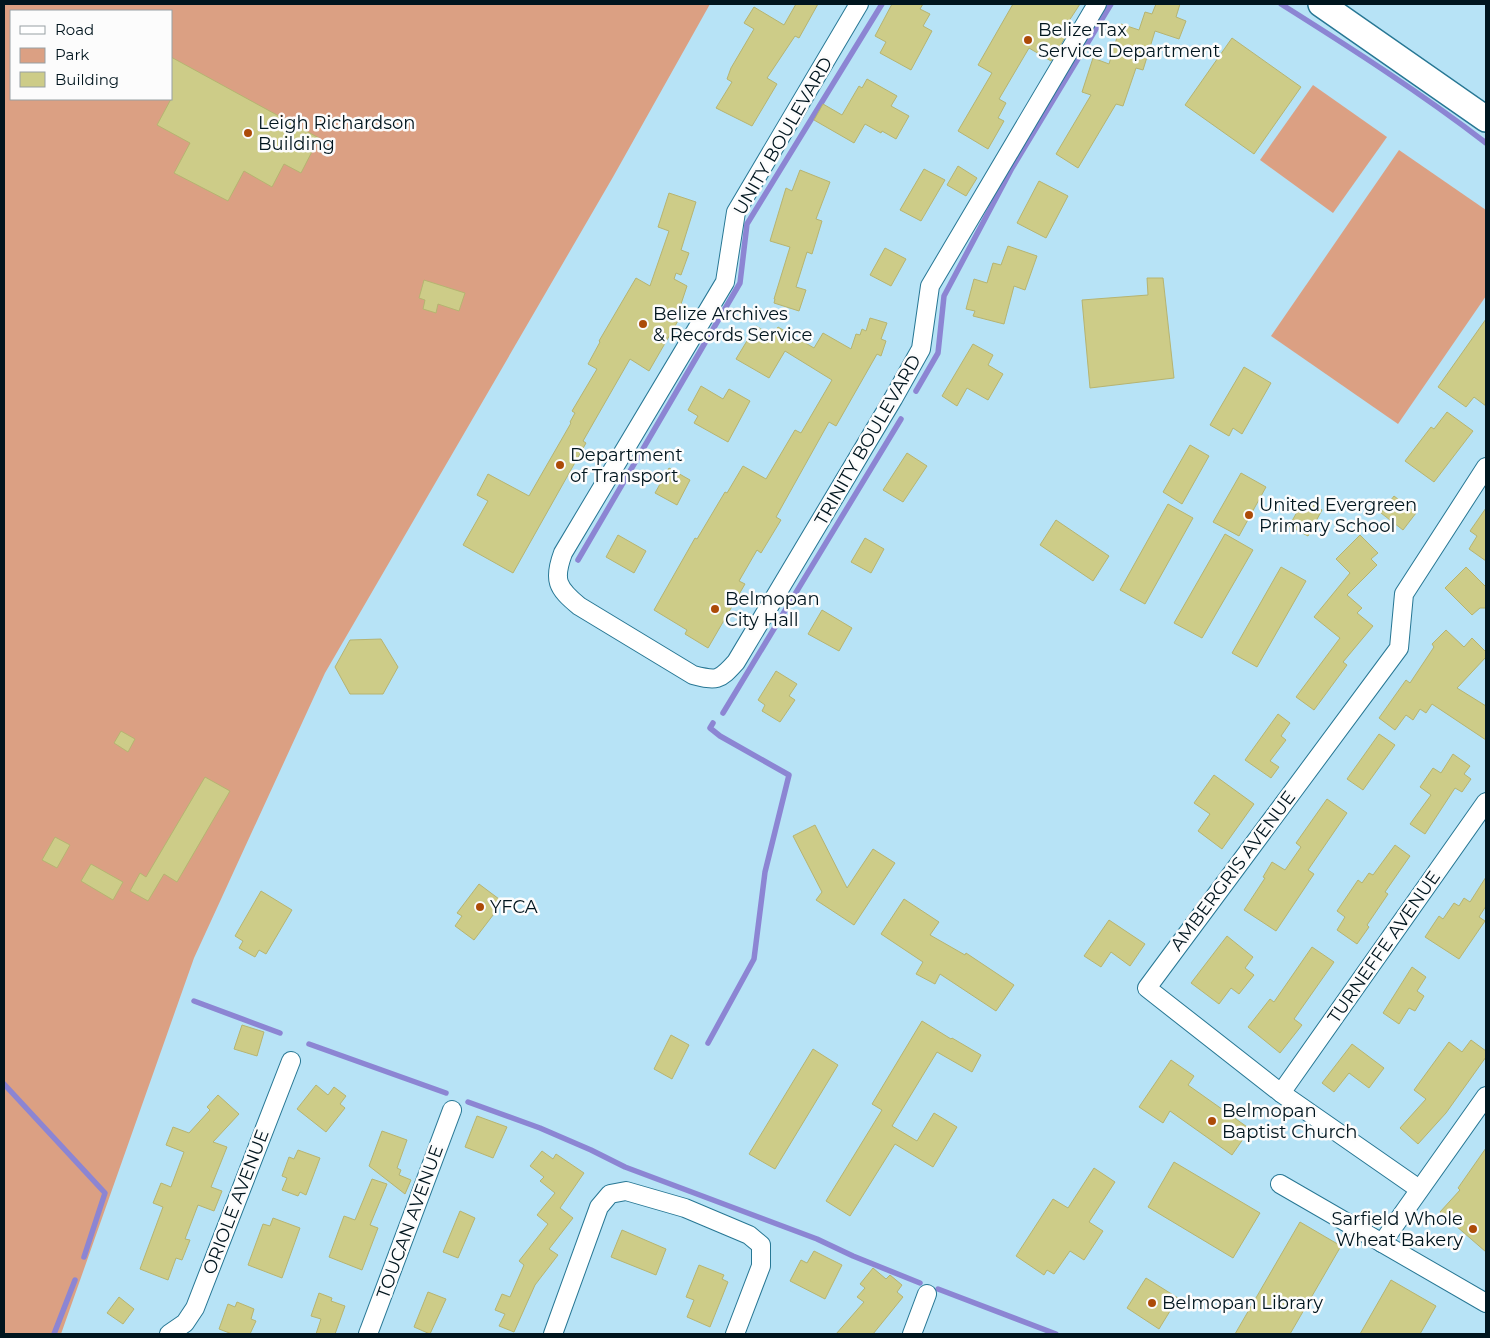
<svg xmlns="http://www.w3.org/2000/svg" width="1490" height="1338" font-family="Montserrat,sans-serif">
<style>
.green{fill:#dba083;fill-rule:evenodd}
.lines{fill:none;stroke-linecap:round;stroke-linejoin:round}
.stream{stroke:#8c85d3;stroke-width:5.5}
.building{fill:#cdcc88;stroke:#b6b471}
.minor-casing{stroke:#277794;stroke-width:20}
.secondary-casing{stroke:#277794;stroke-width:28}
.minor{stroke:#fff;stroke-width:18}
.secondary{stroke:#fff;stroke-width:25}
.poi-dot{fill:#ac4b08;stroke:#fcfcfc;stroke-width:2}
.labels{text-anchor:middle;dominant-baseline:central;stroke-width:5;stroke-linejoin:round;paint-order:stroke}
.poi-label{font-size:18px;fill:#00151e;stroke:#fcfcfc;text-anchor:start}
.street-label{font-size:18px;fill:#00151e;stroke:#fcfcfc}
</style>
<rect width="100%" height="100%" fill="#b7e3f6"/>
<g class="green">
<path d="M 4,4 L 710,4 L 613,177 L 325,673 L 194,958 L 61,1334 L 4,1334 ZM 11,11 L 171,11 L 171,99 L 11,99 Z"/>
<polygon points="1313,85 1387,137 1333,213 1260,160"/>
<polygon points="1399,150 1486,210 1486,296 1398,424 1271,336"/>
</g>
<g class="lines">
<g class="stream">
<path d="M 1281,4 C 1351,48 1421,93 1486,143"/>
<polyline points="916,391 938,353 944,296 1012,168 1111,4"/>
<polyline points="578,560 740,283 747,224 882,4"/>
<polyline points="723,713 901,419"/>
<polyline points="194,1001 280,1033"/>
<polyline points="708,1043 754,959 765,872 789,775 720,736 710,728 713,723"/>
<polyline points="309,1044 446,1093"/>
<polyline points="4,1084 105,1193 84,1257"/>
<polyline points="468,1102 540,1128 591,1150 625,1167 817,1239 853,1256 920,1283"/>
<polyline points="938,1289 1056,1334"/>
<polyline points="54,1334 75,1280"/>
</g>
</g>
<g class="building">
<polygon points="796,4 818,4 799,38 795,36 767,78 777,84 752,126 716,108 732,82 727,79 731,68 754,29 744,23 754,7 784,25"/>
<polygon points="892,4 923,4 920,9 930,14 923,26 932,31 911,70 880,53 886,42 875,36"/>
<polygon points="1013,4 1080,4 1063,30 1068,32 1051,61 1029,48 999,99 1006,103 998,118 1004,121 988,149 958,131 992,73 978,65"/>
<polygon points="1156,4 1180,4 1176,17 1186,21 1179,39 1155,31 1143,70 1136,68 1123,106 1116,104 1078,168 1056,154 1091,95 1082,92 1093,58 1109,64 1121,24 1139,30 1145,12 1152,14"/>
<polygon points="1232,38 1301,87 1254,154 1185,105"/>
<polygon points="171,57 319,138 301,173 284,164 272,187 244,171 228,201 174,173 190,143 157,125 171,99"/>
<polygon points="867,79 897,96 891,106 909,116 896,139 882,131 881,133 865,124 854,143 814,120 823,104 842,115 859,86 862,88"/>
<polygon points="958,166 977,178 966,196 947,185"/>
<polygon points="924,169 945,180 921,221 900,210"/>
<polygon points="800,170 830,182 816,219 822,221 812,254 807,252 796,287 806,290 799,311 774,303 775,299 774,299 790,247 770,241 786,188 792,191"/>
<polygon points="1039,181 1068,196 1046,238 1017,223"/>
<polygon points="669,193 696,202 681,250 689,253 681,275 676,273 674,279 687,286 681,304 686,307 649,371 630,359 583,441 586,443 513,573 463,545 488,501 477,495 488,474 529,496 571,423 570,422 575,413 572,411 597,369 588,364 600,342 599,341 636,278 650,286 669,231 658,227"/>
<polygon points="1008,246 1037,256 1025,290 1014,286 1004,324 973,316 975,311 966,309 974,279 987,283 993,263 1001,265"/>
<polygon points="885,248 906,259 891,286 870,275"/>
<polygon points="1147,278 1163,278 1174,378 1090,388 1082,300 1148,295"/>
<polygon points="424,280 465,293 459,311 438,304 436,313 423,309 425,300 419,298"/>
<polygon points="870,318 887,323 881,339 886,341 881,356 877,354 836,426 829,422 776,517 781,520 761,553 757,550 739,581 745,584 708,648 685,634 687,630 654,610 695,538 697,539 725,492 727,493 743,466 766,479 795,430 801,433 832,380 785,351 769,378 736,359 756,326 772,336 778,327 814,348 823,333 851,349 856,334 860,335 862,329 866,331"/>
<polygon points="1486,319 1486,406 1474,397 1466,407 1438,387"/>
<polygon points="973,344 993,355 988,365 1003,374 988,400 967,388 957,406 942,396"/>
<polygon points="1244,367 1271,383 1242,434 1233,428 1229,436 1210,425"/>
<polygon points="701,386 723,399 729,389 750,401 728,442 694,423 698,416 688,410"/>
<polygon points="1447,412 1473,431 1434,482 1405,461 1431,427 1434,429"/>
<polygon points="1190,445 1209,456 1182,504 1163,492"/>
<polygon points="907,453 927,466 903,502 883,490"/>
<polygon points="669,468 690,480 677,505 655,493"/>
<polygon points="1241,473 1266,487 1239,536 1213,522"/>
<polygon points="1394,496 1416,513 1403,530 1381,513"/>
<polygon points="1304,500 1322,510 1308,536 1289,526"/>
<polygon points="1168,504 1193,518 1145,604 1120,590"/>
<polygon points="1486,508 1486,561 1469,549 1477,536 1470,531"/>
<polygon points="1056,520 1109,556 1093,581 1040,545"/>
<polygon points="1225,534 1253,550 1202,638 1174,623"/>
<polygon points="618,535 646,551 634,573 606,557"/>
<polygon points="1360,535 1378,553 1371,559 1377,565 1347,595 1362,608 1357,613 1373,626 1343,662 1347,665 1314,710 1296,697 1340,638 1314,617 1350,573 1336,559"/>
<polygon points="865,538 884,549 871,573 851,562"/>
<polygon points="1281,567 1306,581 1257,667 1232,653"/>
<polygon points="1466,567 1486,587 1486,608 1480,608 1472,615 1445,588"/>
<polygon points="822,610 852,628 839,651 808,634"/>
<polygon points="1446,630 1464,647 1472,638 1486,652 1486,657 1457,688 1486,706 1486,740 1432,704 1426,713 1420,709 1413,720 1406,715 1395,730 1379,718 1406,680 1410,683 1434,647 1432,644"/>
<polygon points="381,639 398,667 383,694 350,694 335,667 350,640"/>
<polygon points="776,671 797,684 789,696 795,700 780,722 762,711 765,705 758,700"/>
<polygon points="1278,714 1290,723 1281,736 1286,740 1270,761 1279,767 1271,778 1245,760"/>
<polygon points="121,731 135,739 128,752 114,743"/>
<polygon points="1379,734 1395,745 1363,790 1347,779"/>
<polygon points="1453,754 1470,766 1464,774 1471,779 1462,792 1455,788 1425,834 1410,824 1431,795 1420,787 1433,768 1441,773"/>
<polygon points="1214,775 1254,804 1222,849 1198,831 1210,814 1194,803"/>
<polygon points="205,777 230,791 177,882 164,874 148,901 130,891 140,873 146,877"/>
<polygon points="1327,799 1347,813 1308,870 1314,874 1276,931 1244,910 1265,878 1263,877 1272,862 1285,870 1301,847 1296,843"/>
<polygon points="815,825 847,888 873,849 895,863 854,925 816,900 822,892 793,836"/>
<polygon points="55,837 70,845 57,868 42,860"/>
<polygon points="1395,845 1410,856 1385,892 1388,894 1367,925 1369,927 1357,944 1337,930 1345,917 1337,911 1358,880 1362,883 1369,873 1373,875"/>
<polygon points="91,864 123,882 113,900 81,881"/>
<polygon points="1486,877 1486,906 1479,917 1485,921 1459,959 1425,937 1439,916 1443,919 1454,903 1459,906 1464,898 1470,902"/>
<polygon points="479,884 503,902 474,940 455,926 462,916 457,913"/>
<polygon points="261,891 292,910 266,954 259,950 255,957 239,948 243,941 235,936"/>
<polygon points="904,899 939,922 930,935 965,955 966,953 1014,985 996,1011 940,974 935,984 916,974 923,962 881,934"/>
<polygon points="1109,920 1145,944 1130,966 1111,952 1101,967 1084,956"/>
<polygon points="1227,936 1253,957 1245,968 1254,975 1239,994 1231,988 1219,1004 1191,983"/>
<polygon points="1312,947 1334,962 1294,1019 1302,1025 1280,1053 1248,1027 1270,999 1274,1002"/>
<polygon points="1412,967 1426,977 1417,991 1424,996 1415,1011 1409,1008 1399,1024 1383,1013"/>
<polygon points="922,1021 951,1039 952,1038 981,1055 972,1072 937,1052 892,1126 917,1141 934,1113 957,1127 933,1167 895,1144 850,1216 826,1201 882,1110 872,1104"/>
<polygon points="242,1025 264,1032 257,1056 234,1049"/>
<polygon points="671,1035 689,1045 672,1079 654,1069"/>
<polygon points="1471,1040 1486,1051 1486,1057 1446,1113 1418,1144 1400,1128 1426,1099 1414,1090 1449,1042 1462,1052"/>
<polygon points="1352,1044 1384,1068 1369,1088 1349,1073 1334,1092 1322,1083"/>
<polygon points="813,1049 838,1065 775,1169 749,1154"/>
<polygon points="1171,1060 1194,1076 1188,1085 1250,1129 1232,1155 1170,1111 1163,1123 1139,1107"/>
<polygon points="316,1085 328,1095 334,1087 346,1096 340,1104 345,1108 326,1132 297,1109"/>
<polygon points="218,1095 239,1114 213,1142 227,1147 211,1187 222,1191 214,1211 198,1205 185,1239 190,1240 182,1260 176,1258 168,1280 140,1269 163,1207 153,1203 161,1183 171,1187 184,1152 166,1145 173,1127 189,1133 210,1110 207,1107"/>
<polygon points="477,1116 507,1127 493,1158 465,1147"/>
<polygon points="382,1131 407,1140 397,1168 401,1170 399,1175 411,1180 405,1194 369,1166"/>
<polygon points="1486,1148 1486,1252 1440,1212 1460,1190 1458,1188"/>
<polygon points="298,1150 320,1158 306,1195 300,1192 298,1196 282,1190 287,1178 282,1176 289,1157 294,1159"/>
<polygon points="542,1151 553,1159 556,1154 584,1173 560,1208 573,1218 549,1249 558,1255 535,1285 514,1332 499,1326 505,1314 495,1310 502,1294 510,1297 524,1265 519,1261 548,1224 537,1215 555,1193 540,1181 544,1177 530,1166"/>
<polygon points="1174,1162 1260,1213 1233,1258 1148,1207"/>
<polygon points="1094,1168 1115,1182 1089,1222 1103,1231 1084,1260 1070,1251 1054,1274 1047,1270 1044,1275 1016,1256 1053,1199 1068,1208"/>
<polygon points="372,1179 387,1184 370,1225 378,1228 362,1270 329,1257 344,1216 355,1220"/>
<polygon points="460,1211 475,1218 458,1258 443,1252"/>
<polygon points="273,1218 300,1228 282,1278 248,1265 263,1224 270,1226"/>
<polygon points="1300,1222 1341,1246 1290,1334 1235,1334"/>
<polygon points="622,1230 666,1249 656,1275 611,1257"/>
<polygon points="814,1251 842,1265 825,1299 790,1281 801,1260 807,1263"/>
<polygon points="699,1265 724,1275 722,1279 728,1282 710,1327 687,1317 694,1300 686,1297"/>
<polygon points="873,1268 886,1279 890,1275 902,1285 897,1292 903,1297 873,1334 836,1334 864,1302 857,1297 865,1288 860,1284"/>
<polygon points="1146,1278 1178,1298 1159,1329 1127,1308"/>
<polygon points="1391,1280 1436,1306 1420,1334 1360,1334"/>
<polygon points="428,1292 446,1299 430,1334 414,1327"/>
<polygon points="319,1293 332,1298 331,1301 345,1306 335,1334 316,1334 321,1319 311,1316"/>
<polygon points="119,1297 134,1309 123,1324 107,1313"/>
<polygon points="237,1302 254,1309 251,1319 256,1321 250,1334 232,1334 219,1329 228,1304 235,1307"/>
</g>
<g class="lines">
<g class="minor-casing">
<g id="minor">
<path d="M 859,4 L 736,212 L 725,282 L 563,553 C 553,580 557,588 579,606 L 693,675 C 717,681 719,681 736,662 L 893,399 L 921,349 L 930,286 L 1097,4"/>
<polyline points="1281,1093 1486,802"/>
<polyline points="1280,1184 1486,1303"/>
<polyline points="1419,1189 1281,1093 1147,988 1399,648 1404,594 1486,467"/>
<polyline points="1382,1243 1486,1096"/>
<polyline points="169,1334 185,1323 195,1308 291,1061"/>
<polyline points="368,1334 452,1110"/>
<polyline points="553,1334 599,1207 610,1194 626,1191 685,1208 749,1235 761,1245 761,1266 735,1334"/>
<polyline points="912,1334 927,1294"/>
</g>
</g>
<g class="secondary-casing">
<polyline id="secondary" points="1321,4 1486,119"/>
</g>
<use href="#minor" class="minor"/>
<use href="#secondary" class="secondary"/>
</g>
<g class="poi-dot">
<circle cx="1028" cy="40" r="5"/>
<circle cx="248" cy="133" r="5"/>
<circle cx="643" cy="324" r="5"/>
<circle cx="560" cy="465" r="5"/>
<circle cx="1249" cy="515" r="5"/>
<circle cx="715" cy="609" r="5"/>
<circle cx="480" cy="907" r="5"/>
<circle cx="1212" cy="1121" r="5"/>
<circle cx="1473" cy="1229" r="5"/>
<circle cx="1152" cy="1303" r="5"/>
</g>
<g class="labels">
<g class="poi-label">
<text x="1038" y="30">Belize Tax<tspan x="1038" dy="21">Service Department</tspan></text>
<text x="258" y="123">Leigh Richardson<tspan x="258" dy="21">Building</tspan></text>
<text x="653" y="314">Belize Archives<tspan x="653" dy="21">&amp; Records Service</tspan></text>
<text x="570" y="455">Department<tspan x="570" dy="21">of Transport</tspan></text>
<text x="1259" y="505">United Evergreen<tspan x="1259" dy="21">Primary School</tspan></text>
<text x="725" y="599">Belmopan<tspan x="725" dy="21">City Hall</tspan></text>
<text x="490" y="907">YFCA</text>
<text x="1222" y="1111">Belmopan<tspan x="1222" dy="21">Baptist Church</tspan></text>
<text x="1463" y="1219" text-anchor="end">Sarfield Whole<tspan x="1463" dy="21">Wheat Bakery</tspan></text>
<text x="1162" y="1303">Belmopan Library</text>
</g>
<g class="street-label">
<text transform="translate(783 136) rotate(-60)">UNITY BOULEVARD</text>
<text transform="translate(868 440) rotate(-60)">TRINITY BOULEVARD</text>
<text transform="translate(1233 871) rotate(-53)">AMBERGRIS AVENUE</text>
<text transform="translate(1384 947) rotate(-55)">TURNEFFE AVENUE</text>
<text transform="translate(236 1202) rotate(-69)">ORIOLE AVENUE</text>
<text transform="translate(410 1222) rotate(-70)">TOUCAN AVENUE</text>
</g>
</g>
<rect width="1490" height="1338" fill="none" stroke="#00151e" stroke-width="10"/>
<rect x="10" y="10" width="162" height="90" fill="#fcfcfc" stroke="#97a0a3"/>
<rect x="20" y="26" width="25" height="8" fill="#ffffff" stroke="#97a0a3"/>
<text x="55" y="35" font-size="15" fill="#00151e">Road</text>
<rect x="20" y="48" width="25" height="15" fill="#dba083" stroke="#97a0a3"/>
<text x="55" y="60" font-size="15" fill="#00151e">Park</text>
<rect x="20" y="72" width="25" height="15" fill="#cdcc88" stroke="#97a0a3"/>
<text x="55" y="85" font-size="15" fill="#00151e">Building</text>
</svg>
